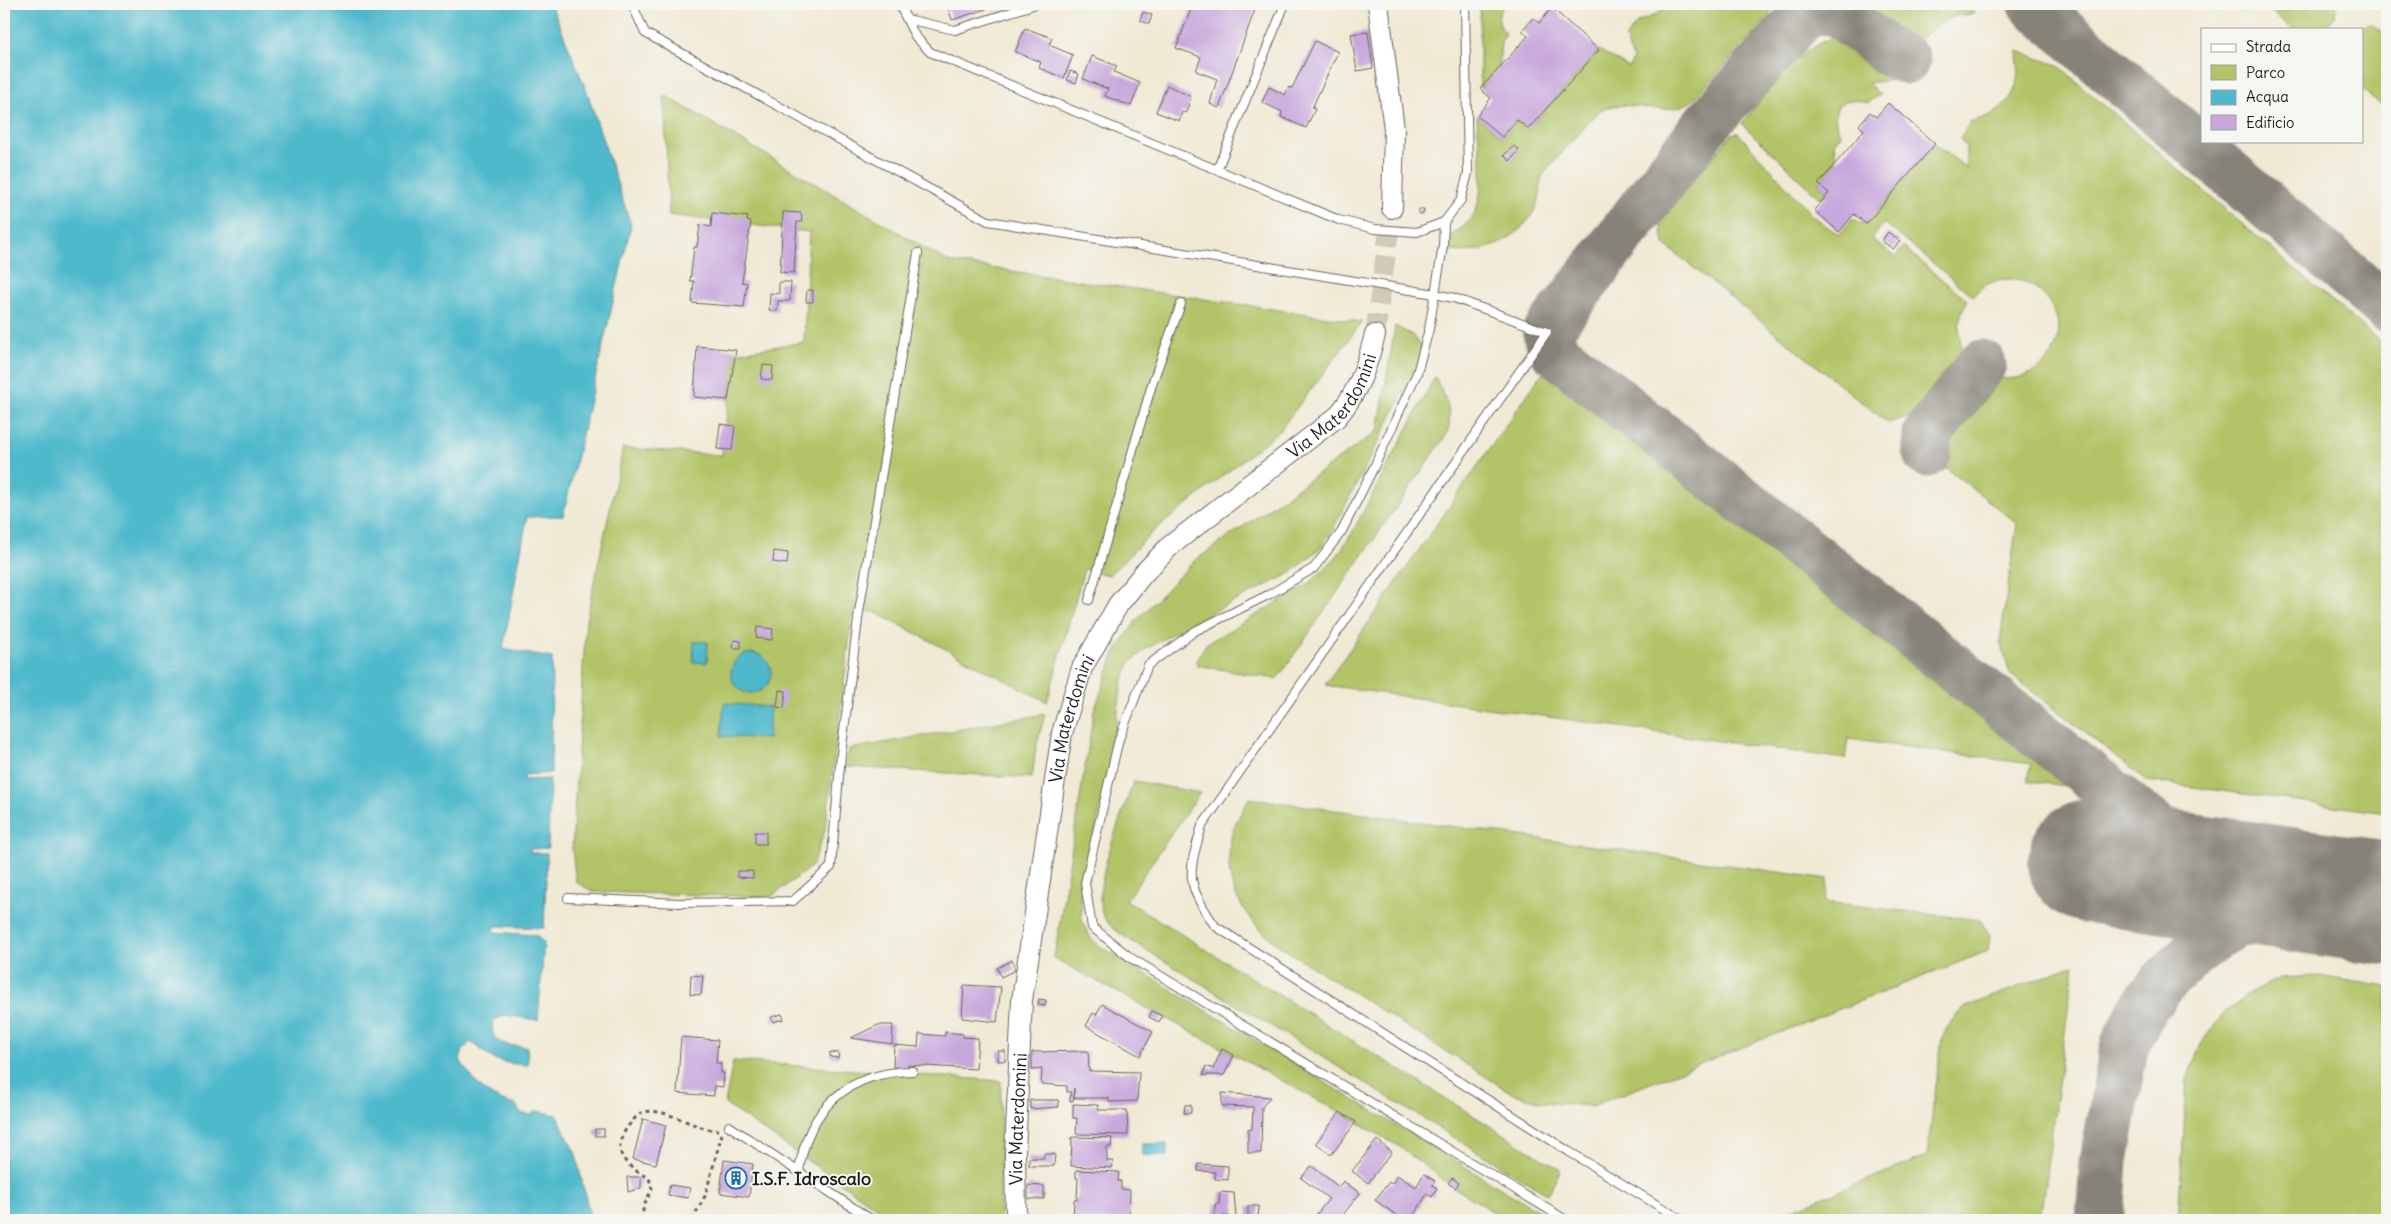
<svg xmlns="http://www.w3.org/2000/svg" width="2391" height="1224" font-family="Delius,sans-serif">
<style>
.green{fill:#b3c468;stroke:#687042}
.water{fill:#4fb9cc;stroke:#366a74}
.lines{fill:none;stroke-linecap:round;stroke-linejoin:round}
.taxiway{stroke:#868278;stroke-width:49}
.runway{stroke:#868278;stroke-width:124}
.building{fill:#c8a8dc}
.tertiary-tunnel{stroke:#d0cab8;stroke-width:20;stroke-dasharray:20 10;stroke-linecap:butt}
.service-casing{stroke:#66645c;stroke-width:10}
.tertiary-casing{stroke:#66645c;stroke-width:22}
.path{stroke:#66645c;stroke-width:3;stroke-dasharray:4 4;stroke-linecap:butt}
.service{stroke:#fff;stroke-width:8}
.tertiary{stroke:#fff;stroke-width:20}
.labels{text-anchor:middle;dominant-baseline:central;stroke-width:4;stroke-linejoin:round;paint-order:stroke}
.street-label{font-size:18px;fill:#1c1c1c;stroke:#f6f6f2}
.poi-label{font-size:18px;font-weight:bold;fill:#1c1c1c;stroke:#f6f6f2;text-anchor:start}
</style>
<rect width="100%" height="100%" fill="#f6f6f2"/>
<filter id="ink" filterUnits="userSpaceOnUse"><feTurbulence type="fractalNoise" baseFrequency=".02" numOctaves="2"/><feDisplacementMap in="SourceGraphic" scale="10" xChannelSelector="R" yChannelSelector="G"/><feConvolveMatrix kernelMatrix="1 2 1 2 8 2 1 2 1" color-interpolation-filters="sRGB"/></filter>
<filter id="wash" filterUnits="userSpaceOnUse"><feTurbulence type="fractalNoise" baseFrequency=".0096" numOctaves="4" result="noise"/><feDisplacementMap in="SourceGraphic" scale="20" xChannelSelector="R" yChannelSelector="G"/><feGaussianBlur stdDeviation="1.12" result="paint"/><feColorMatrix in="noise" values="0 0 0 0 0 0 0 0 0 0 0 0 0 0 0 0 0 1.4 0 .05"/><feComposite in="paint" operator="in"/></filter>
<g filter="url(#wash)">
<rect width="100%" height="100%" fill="#f0e9d4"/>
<g class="green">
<path d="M 1480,4 L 1505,4 C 1495,16 1498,23 1506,35 L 1501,41 L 1499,69 L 1480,89 Z"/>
<path d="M 1671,4 L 1773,4 L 1769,16 L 1693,100 C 1664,121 1629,96 1600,110 C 1584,127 1569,145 1554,162 C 1551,166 1544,172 1542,177 C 1539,183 1542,192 1539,199 C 1527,237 1484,258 1447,250 L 1447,239 C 1456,232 1467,225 1473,216 C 1488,188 1478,146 1477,116 L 1502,137 L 1517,120 L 1528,129 L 1599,50 L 1629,68 L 1633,59 L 1625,38 L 1638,22 L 1655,15 Z"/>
<path d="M 1970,4 L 1974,14 C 1966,15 1956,15 1948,19 C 1931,26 1922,46 1902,39 C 1888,34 1875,21 1863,13 L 1860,5 Z"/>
<polygon points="2263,4 2336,4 2337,5 2334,17 2325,29 2292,29"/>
<polygon points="2371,24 2387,35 2387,110 2362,89 2362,29 2356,29"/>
<path d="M 1833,37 L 1849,39 L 1902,78 L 1898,82 L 1893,80 L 1868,83 L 1880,95 L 1867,103 C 1840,93 1827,110 1841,135 L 1834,143 L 1836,162 L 1818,184 L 1829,193 L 1820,198 L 1742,124 C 1769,92 1792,53 1833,37 Z"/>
<path d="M 2017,51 L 2057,65 L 2387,348 L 2387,813 L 2147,781 L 2010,674 L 2000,641 L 2017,523 L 1945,467 L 1949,446 L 2002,378 C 2014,380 2024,377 2035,371 C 2090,334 2037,259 1988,284 C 1982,286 1977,292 1973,296 L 1884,223 L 1872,239 L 1895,257 L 1903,247 L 1968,301 C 1957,316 1958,332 1962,349 L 1910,416 L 1888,423 L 1664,244 L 1660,220 L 1732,134 L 1738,133 L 1812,215 L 1839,235 L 1852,219 L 1866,224 L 1935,144 L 1966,168 L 1966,147 L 1960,138 L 1971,121 C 1995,116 2012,105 2018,79 C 2020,71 2017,60 2017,51 Z"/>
<polygon points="664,95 949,262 1362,322 1280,430 1155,530 1109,575 1084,569 1047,702 875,612 853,611 825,830 812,866 771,897 594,892 576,882 572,849 586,621 623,448 722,455 734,353 804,342 809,232 669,215"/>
<polygon points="1395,326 1414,336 1424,354 1332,531 1319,549 1291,573 1185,626 1143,651 1130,663 1122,683 1108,776 1080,896 1082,920 1090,937 1101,947 1553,1220 1507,1220 1455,1188 1459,1183 1452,1178 1448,1183 1398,1146 1340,1112 1054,958 1094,711 1115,653 1136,621 1193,562 1378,431"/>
<polygon points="1556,372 2050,762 2064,779 2066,786 2028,781 2031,764 1848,739 1845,759 1325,685 1541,375"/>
<path d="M 1435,377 C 1445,399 1454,411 1447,434 L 1280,675 L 1276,679 L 1197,665 L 1196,661 L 1206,644 L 1309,584 L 1337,556 L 1352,533 Z"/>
<polygon points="1045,714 1036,747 1032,778 846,767 849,749"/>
<path d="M 1134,781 L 1200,793 L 1126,900 L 1561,1170 L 1547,1194 L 1125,937 C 1114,929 1104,923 1101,909 C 1094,882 1124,809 1134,781 Z"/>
<path d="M 1249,798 L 1828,879 L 1825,902 L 1980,920 L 1990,935 L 1988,951 L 1592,1106 L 1542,1102 L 1513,1094 L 1278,945 C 1240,913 1221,885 1232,833 C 1235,821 1244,809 1249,798 Z"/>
<polygon points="2074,965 2040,1220 1775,1220 1776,1216 1927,1156 1942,1038 1950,1022 1966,1007"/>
<polygon points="2318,976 2387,987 2387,1220 2178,1220 2187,1079 2201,1043 2225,1012 2246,996 2279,978"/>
<polygon points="733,1061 1001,1081 1000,1220 895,1220 725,1104"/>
</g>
<g class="water">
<path d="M 4,4 L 551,4 L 587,92 L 631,225 L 563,516 L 527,517 L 503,649 L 552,658 L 551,773 L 524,775 L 524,780 L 550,779 L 548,848 L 530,849 L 530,853 L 547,853 L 544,928 L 495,926 L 494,932 L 536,935 L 544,943 L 538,1020 L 504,1015 L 493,1021 C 488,1046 509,1045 527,1047 L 528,1065 C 514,1064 497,1063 486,1054 C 479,1048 477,1045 470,1042 L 463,1050 L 460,1060 C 475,1084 488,1099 516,1105 L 520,1113 L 531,1115 L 537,1111 L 557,1115 L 576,1155 L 591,1220 L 4,1220 Z"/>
<polygon points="694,642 708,642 707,663 693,662"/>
<circle cx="751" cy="673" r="20"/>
<polygon points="724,703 770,707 768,739 721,736"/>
<polygon points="1142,1144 1167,1144 1167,1156 1142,1155"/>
</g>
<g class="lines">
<g class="taxiway">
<polyline points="1814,4 1704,127 1547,332 1553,350 2221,879"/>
<polyline points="2032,4 2387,308"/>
<polyline points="1806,14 1817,10 1836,11 1890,53 1906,60"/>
<polyline points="1927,453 1927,434 1982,364"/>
<polyline points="2100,1220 2104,1161 2124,1047 2140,1013 2161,984 2191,955 2230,926 2305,891"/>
</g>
<polyline class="runway" points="2090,861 2387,903"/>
</g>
<g id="blocks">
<g class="building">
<polygon points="947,4 1001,4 952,20"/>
<polygon points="1193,4 1209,4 1219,8 1220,5 1233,10 1235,4 1257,4 1219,108 1210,104 1217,79 1196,71 1201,57 1176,48"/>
<polygon points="1552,8 1599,50 1528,129 1517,120 1502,137 1477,116 1491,98 1480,89 1528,36 1522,30 1533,18 1539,23"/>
<polygon points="1143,12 1152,15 1149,24 1140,20"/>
<polygon points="1025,28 1052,38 1049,45 1073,55 1064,78 1039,68 1041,62 1015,52"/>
<polygon points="1368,32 1373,68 1357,71 1351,34"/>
<polygon points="1315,41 1338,52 1312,108 1315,109 1306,128 1281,117 1282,112 1262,102 1269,87 1285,95 1289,87 1292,88"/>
<polygon points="1092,56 1117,66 1114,72 1140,83 1131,106 1105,96 1108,89 1083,79"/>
<polygon points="1070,71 1079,74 1076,83 1067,80"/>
<polygon points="1167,85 1191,97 1186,113 1182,112 1179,121 1156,112"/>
<polygon points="1888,103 1935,144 1866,224 1854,214 1839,232 1814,210 1829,193 1818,184 1864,130 1859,125 1870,112 1876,117"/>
<polygon points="1514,146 1519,150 1510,161 1504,155"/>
<polygon points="1419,209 1424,209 1423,214 1419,214"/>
<polygon points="783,212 801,213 802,222 797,222 794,273 780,272"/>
<polygon points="712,213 748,217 747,221 751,222 742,282 747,283 744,307 692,303 694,281 690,281 694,247 697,247 700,225 711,227"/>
<polygon points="1888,232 1900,241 1893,249 1882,241"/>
<polygon points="779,282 791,282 790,301 778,301 777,311 769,310 770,293 779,294"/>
<polygon points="807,290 813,290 813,302 806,302"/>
<polygon points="697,346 736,350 728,400 694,397"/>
<polygon points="763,365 773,366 772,380 761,379"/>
<polygon points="720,424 735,426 732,450 717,449"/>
<polygon points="774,551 788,553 787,564 773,562"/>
<polygon points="757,627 773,629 772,640 756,638"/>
<polygon points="734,640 741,641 741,648 733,648"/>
<polygon points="779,690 786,691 784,708 777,707"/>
<rect x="755" y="832" width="11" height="12"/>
<polygon points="737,871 753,871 753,878 737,877"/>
<polygon points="1012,960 1015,970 1001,977 997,968"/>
<polygon points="691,975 703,976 701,995 690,994"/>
<polygon points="964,985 1001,987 997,1022 962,1018"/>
<polygon points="1039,999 1046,1000 1045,1006 1038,1005"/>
<polygon points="1102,1004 1153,1032 1140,1056 1086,1026 1093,1013 1096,1015"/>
<polygon points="1152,1011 1162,1016 1159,1022 1149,1017"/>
<polygon points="782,1014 784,1019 773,1022 771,1017"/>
<polygon points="878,1025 893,1025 892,1044 851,1038"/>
<polygon points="945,1032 963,1034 963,1037 978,1038 976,1069 908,1065 908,1068 893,1067 894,1045 918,1047 919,1034 945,1036"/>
<polygon points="681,1037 718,1040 716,1063 721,1063 721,1073 724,1073 723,1087 714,1086 714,1096 677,1093"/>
<polygon points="1222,1049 1234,1055 1224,1075 1203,1075 1206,1066 1213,1069"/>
<rect x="998" y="1051" width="7" height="10"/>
<polygon points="1088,1051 1089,1071 1139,1072 1137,1101 1109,1102 1109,1098 1074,1098 1074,1088 1073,1101 1070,1101 1071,1092 1067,1092 1067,1086 1041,1084 1042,1069 1032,1070 1032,1052"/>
<polygon points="830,1052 839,1053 838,1058 830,1057"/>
<polygon points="1222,1093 1270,1097 1262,1107 1261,1153 1248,1153 1248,1130 1252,1129 1253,1107 1222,1106"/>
<polygon points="1030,1100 1058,1100 1059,1107 1030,1109"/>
<polygon points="1073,1104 1098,1105 1098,1110 1127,1110 1128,1135 1076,1134 1077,1118 1073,1118"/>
<polygon points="1185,1105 1191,1105 1191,1113 1184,1113"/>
<polygon points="1340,1112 1356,1122 1331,1155 1316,1143"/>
<polygon points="643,1119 666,1125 656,1164 633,1159"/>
<rect x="595" y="1129" width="9" height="7"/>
<polygon points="1072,1137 1112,1138 1111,1147 1107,1147 1107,1161 1113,1161 1112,1168 1071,1166"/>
<polygon points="1377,1140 1392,1152 1368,1183 1352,1171"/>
<polygon points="1044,1154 1055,1154 1054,1166 1029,1166 1029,1158 1044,1158"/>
<polygon points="724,1160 753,1164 749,1197 720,1193"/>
<polygon points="1198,1164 1228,1166 1228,1180 1215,1179 1215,1172 1198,1171"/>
<polygon points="1311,1166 1339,1187 1343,1181 1360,1193 1339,1220 1312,1220 1329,1199 1301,1178"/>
<polygon points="1076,1170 1119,1172 1118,1181 1121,1181 1121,1189 1130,1190 1129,1220 1073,1220 1074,1200 1077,1200 1078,1178 1076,1178"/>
<polygon points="1424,1174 1435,1181 1432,1185 1437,1188 1432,1197 1427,1194 1413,1217 1417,1220 1403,1220 1375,1200 1389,1182 1392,1184 1397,1175 1416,1187"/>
<polygon points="627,1177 641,1177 641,1188 628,1192"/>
<polygon points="1452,1178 1459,1183 1455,1188 1448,1183"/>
<polygon points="670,1185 690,1188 688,1198 668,1195"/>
<polygon points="1028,1185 1044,1186 1044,1199 1028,1199"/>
<polygon points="1220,1192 1234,1193 1236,1218 1223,1216 1223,1219 1215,1218 1215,1204 1219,1204"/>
<polygon points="1248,1206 1259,1206 1258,1220 1248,1220"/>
</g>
</g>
</g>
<g filter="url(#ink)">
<use href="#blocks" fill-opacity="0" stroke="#66645c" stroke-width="1"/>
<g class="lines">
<polyline class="tertiary-tunnel" points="1375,335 1392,208"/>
<g class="service-casing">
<g id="service">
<path d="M 632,4 L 645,33 L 988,221 L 1435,294 L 1454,298 L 1547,332 L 1202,826 C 1187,876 1186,883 1215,926 L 1568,1151 L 1682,1220"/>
<polyline points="899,4 915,36 930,52 1339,220 1375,229 1417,232 1444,222 1461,200 1468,173 1465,4"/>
<polyline points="907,19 955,30 1036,4"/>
<polyline points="1217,170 1285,4"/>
<polyline points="1444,222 1443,246 1429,329 1417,373 1374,467 1342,531 1314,568 1270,594 1195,631 1148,665 1119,739 1085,883 1092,927 1131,958 1566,1220"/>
<polyline points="1089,600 1153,381 1181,304"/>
<polyline points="568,898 680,903 793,901 831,867 841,754 859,612 918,253"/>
<polyline points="729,1126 872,1220"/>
<path d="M 799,1171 C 808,1108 848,1072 913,1071"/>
</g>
</g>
<g class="tertiary-casing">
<g id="tertiary">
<polyline points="1378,4 1394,129 1392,208"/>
<path id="s1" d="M 1016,1220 L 1015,1153 L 1022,1000 L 1062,733 L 1082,668 L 1118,605 L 1143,574 L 1170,546 L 1337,417 C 1359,391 1366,368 1375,335"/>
</g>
</g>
<g class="path">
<path d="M 641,1220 L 644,1206 L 652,1189 L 649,1178 C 625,1166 609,1151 629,1125 C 633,1121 637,1114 643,1112 C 668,1107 693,1130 718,1130"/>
<polyline points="692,1220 705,1196 722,1134"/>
</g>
<use href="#service" class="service"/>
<use href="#tertiary" class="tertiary"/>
</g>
</g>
<defs>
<g id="building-ring" transform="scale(1.125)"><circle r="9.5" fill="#f6f6f2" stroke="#1f6fb2" stroke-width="1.5"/><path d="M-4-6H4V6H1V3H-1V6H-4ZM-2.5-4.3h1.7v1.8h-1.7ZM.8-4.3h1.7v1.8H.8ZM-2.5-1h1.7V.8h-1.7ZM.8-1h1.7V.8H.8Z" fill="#1f6fb2"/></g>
</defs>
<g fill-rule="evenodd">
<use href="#building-ring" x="736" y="1178"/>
</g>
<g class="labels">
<g class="street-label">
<text stroke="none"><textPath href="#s1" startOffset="926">Via Materdomini</textPath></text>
<text stroke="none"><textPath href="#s1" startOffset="506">Via Materdomini</textPath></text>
<text stroke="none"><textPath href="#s1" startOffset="101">Via Materdomini</textPath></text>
</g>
<g class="poi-label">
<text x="752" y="1178">I.S.F. Idroscalo</text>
</g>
</g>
<rect width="2391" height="1224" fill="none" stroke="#f6f6f2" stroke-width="20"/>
<rect x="2201" y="28" width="162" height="115" fill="#f6f6f2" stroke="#9f9f9c"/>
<rect x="2211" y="44" width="25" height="8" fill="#ffffff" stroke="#9f9f9c"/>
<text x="2246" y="52" font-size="15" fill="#1c1c1c">Strada</text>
<rect x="2211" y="65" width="25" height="15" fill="#b3c468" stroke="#9f9f9c"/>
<text x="2246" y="78" font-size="15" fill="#1c1c1c">Parco</text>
<rect x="2211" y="90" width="25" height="15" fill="#4fb9cc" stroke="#9f9f9c"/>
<text x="2246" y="102" font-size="15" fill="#1c1c1c">Acqua</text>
<rect x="2211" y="115" width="25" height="15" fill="#c8a8dc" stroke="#9f9f9c"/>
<text x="2246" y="128" font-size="15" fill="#1c1c1c">Edificio</text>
</svg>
